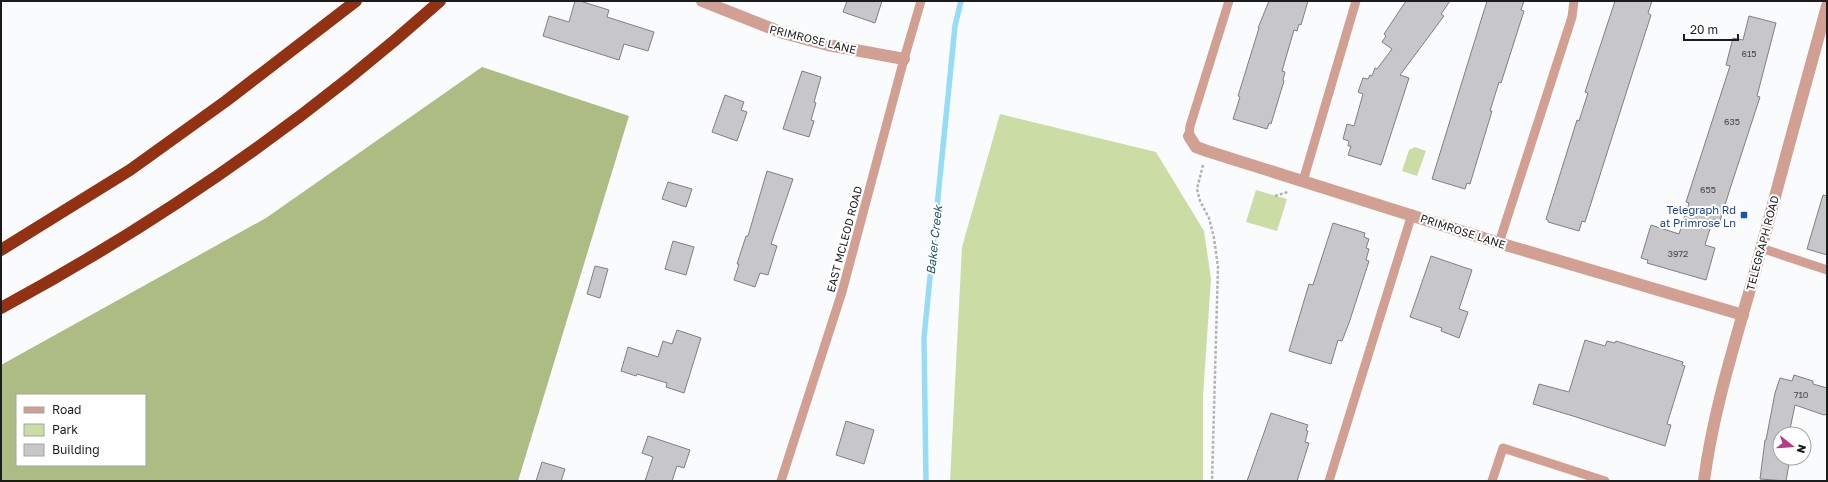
<svg xmlns="http://www.w3.org/2000/svg" width="1828" height="482" font-family="'Golos Text',sans-serif">
<style>
.green{fill:#ccdca5}
.forest{fill:#acbc83;fill-rule:evenodd}
.lines{fill:none;stroke-linecap:round;stroke-linejoin:round}
.stream{stroke:#96dcf6;stroke-width:5.5}
.building{fill:#c7c7c9;stroke:#7f8082}
.path{stroke:#b2b3b4;stroke-width:2.5;stroke-dasharray:3 2;stroke-linecap:butt}
.service{stroke:#d1a092;stroke-width:9}
.minor{stroke:#d1a092;stroke-width:12}
.tertiary{stroke:#d1a092;stroke-width:12}
.motorway{stroke:#933113;stroke-width:12}
.transit-dot{fill:#1a4fb4;stroke:#fff;stroke-width:1.5}
.labels{text-anchor:middle;dominant-baseline:central;stroke-width:4;stroke-linejoin:round;paint-order:stroke}
.number-label{font-size:9px;fill:#464747}
.street-label{font-size:11px;fill:#1b1c1c;stroke:#fff}
.transit-label{font-size:11px;fill:#164399;stroke:#fff;text-anchor:end}
.water-label{font-size:12px;font-style:italic;fill:#20586b;stroke:#fff}
</style>
<rect width="100%" height="100%" fill="#fafbfd"/>
<g class="green">
<polygon points="1000,114 1156,152 1204,231 1211,279 1203,396 1203,481 950,481 962,247"/>
<polygon points="1415,147 1426,151 1417,176 1402,171 1409,150"/>
<polygon points="1256,190 1287,199 1277,231 1246,222"/>
</g>
<path class="forest" d="M 482,67 L 629,116 L 518,481 L 1,481 L 1,365 L 266,218 ZM 17,395 L 145,395 L 145,465 L 17,465 Z"/>
<g class="lines">
<polyline class="stream" points="926,481 924,338 955,26 961,1"/>
</g>
<g class="building">
<polygon points="575,1 580,1 609,10 607,17 654,32 648,51 624,44 619,60 543,36 549,16 569,22"/>
<polygon points="847,1 882,1 875,23 843,12"/>
<polygon points="1269,1 1308,1 1301,25 1299,24 1297,31 1294,30 1282,71 1285,72 1283,80 1284,81 1271,124 1269,123 1267,129 1233,119 1240,97 1238,96 1259,28 1258,28"/>
<polygon points="1406,1 1450,1 1441,14 1444,16 1400,75 1409,78 1381,165 1348,155 1351,146 1348,146 1349,141 1343,139 1347,124 1354,126 1363,94 1358,92 1363,78 1368,79 1370,75 1372,76 1375,68 1377,69 1392,49 1382,42 1386,36 1384,34"/>
<polygon points="1487,1 1524,1 1521,10 1524,11 1501,83 1499,82 1490,111 1492,111 1470,184 1467,183 1465,189 1432,179"/>
<polygon points="1615,1 1652,1 1648,13 1651,15 1585,222 1582,221 1579,231 1548,222 1548,220 1546,219 1577,120 1579,121 1588,93 1585,92"/>
<polygon points="1749,16 1776,23 1757,96 1760,97 1730,189 1720,221 1713,219 1705,245 1715,248 1706,280 1647,263 1648,260 1641,258 1651,225 1679,234 1689,203 1686,202 1730,66 1726,65 1733,38 1743,40"/>
<polygon points="802,71 821,77 814,102 816,103 811,120 814,121 809,137 783,129"/>
<polygon points="725,95 744,102 741,110 747,112 737,141 712,132"/>
<polygon points="767,171 793,179 771,244 777,246 768,275 760,273 755,287 734,280 739,264 737,264 746,236 748,236"/>
<polygon points="668,182 692,189 686,207 662,199"/>
<polygon points="1823,195 1827,196 1827,255 1807,249"/>
<polygon points="1333,223 1365,233 1364,237 1369,239 1366,248 1369,249 1366,260 1369,261 1349,323 1342,341 1338,340 1331,364 1289,351 1309,284 1313,285"/>
<polygon points="673,241 694,247 686,275 665,269"/>
<polygon points="1431,256 1472,270 1459,309 1468,312 1459,338 1441,331 1442,328 1410,317"/>
<polygon points="595,266 608,269 600,298 587,294"/>
<polygon points="677,330 701,338 684,393 666,387 667,383 637,374 636,376 621,371 628,347 658,357 663,341 672,344"/>
<polygon points="1585,340 1605,346 1607,341 1615,343 1616,341 1683,362 1682,365 1685,366 1667,424 1671,425 1665,446 1573,416 1533,404 1539,384 1569,392"/>
<polygon points="1794,375 1813,381 1813,384 1827,388 1827,414 1824,415 1795,405 1789,434 1780,434 1780,458 1790,458 1786,481 1760,479 1765,440 1766,440 1775,393 1780,378 1792,381"/>
<polygon points="1271,413 1308,425 1306,430 1308,431 1305,442 1309,443 1297,481 1247,481"/>
<polygon points="846,421 874,430 864,464 836,455"/>
<polygon points="648,436 690,450 684,468 677,466 672,481 645,481 653,457 642,453"/>
<polygon points="542,462 565,469 561,481 536,481"/>
</g>
<g class="lines">
<g class="path">
<polyline points="1203,165 1197,189 1200,201 1209,218 1214,238 1218,267 1212,481"/>
<polyline points="1275,196 1288,192"/>
</g>
<g class="service">
<polyline points="1189,136 1190,126 1229,1"/>
<polyline points="1303,181 1356,1"/>
<polyline points="1499,243 1572,17 1574,1"/>
<polyline points="1761,248 1827,270"/>
<polyline points="781,481 842,292 904,59 921,1"/>
<polyline points="1329,481 1412,214"/>
<polyline points="1492,481 1503,448 1605,481"/>
</g>
<g class="minor">
<polyline points="702,1 783,33 828,45 904,59"/>
<polyline points="1189,136 1196,147 1207,151 1499,243 1743,315"/>
</g>
<path class="tertiary" d="M 1704,481 C 1713,411 1735,343 1754,275 C 1778,185 1802,96 1827,6"/>
<g class="motorway">
<polyline points="1,250 130,170 226,101 356,1"/>
<path d="M 1,308 C 158,223 307,120 440,1"/>
</g>
</g>
<rect class="transit-dot" x="1740" y="211" width="8" height="8" rx="2"/>
<g class="labels">
<g class="number-label">
<text x="1749" y="53">615</text>
<text x="1732" y="121">635</text>
<text x="1708" y="189">655</text>
<text x="1678" y="253">3972</text>
<text x="1801" y="394">710</text>
</g>
<g class="street-label">
<text transform="translate(813 39) rotate(14)">PRIMROSE LANE</text>
<text transform="translate(1463 231) rotate(18)">PRIMROSE LANE</text>
<text transform="translate(844 239) rotate(-75)">EAST MCLEOD ROAD</text>
<text transform="translate(1762 243) rotate(-75)">TELEGRAPH ROAD</text>
</g>
<g class="transit-label">
<text x="1736" y="209">Telegraph Rd<tspan x="1736" dy="13">at Primrose Ln</tspan></text>
</g>
<g class="water-label">
<text transform="translate(934 240) rotate(-84)">Baker Creek</text>
</g>
</g>
<rect width="1828" height="482" fill="none" stroke="#1b1c1c" stroke-width="4"/>
<rect x="16" y="394" width="130" height="72" fill="#ffffff" stroke="#a4a4a4"/>
<rect x="24" y="407" width="20" height="6" fill="#d1a092" stroke="#a4a4a4"/>
<text x="52" y="414" font-size="12" fill="#1b1c1c">Road</text>
<rect x="24" y="424" width="20" height="12" fill="#ccdca5" stroke="#a4a4a4"/>
<text x="52" y="434" font-size="12" fill="#1b1c1c">Park</text>
<rect x="24" y="444" width="20" height="12" fill="#c7c7c9" stroke="#a4a4a4"/>
<text x="52" y="454" font-size="12" fill="#1b1c1c">Building</text>
<g transform="translate(1792 446) rotate(107)"><circle r="19" fill="#ffffff" stroke="#a4a4a4"/>
<path d="M0-3L7 15L0 10L-7 15Z" fill="#b73988"/>
<text y="-6" font-size="11" font-weight="bold" text-anchor="middle" fill="#1b1c1c">N</text>
</g>
<path d="M1684 34v6h54v-6" fill="none" stroke="#1b1c1c" stroke-width="2"/>
<text x="1690" y="34" font-size="12" fill="#1b1c1c" stroke="#ffffff" stroke-width="3" paint-order="stroke">20 m</text>
</svg>
